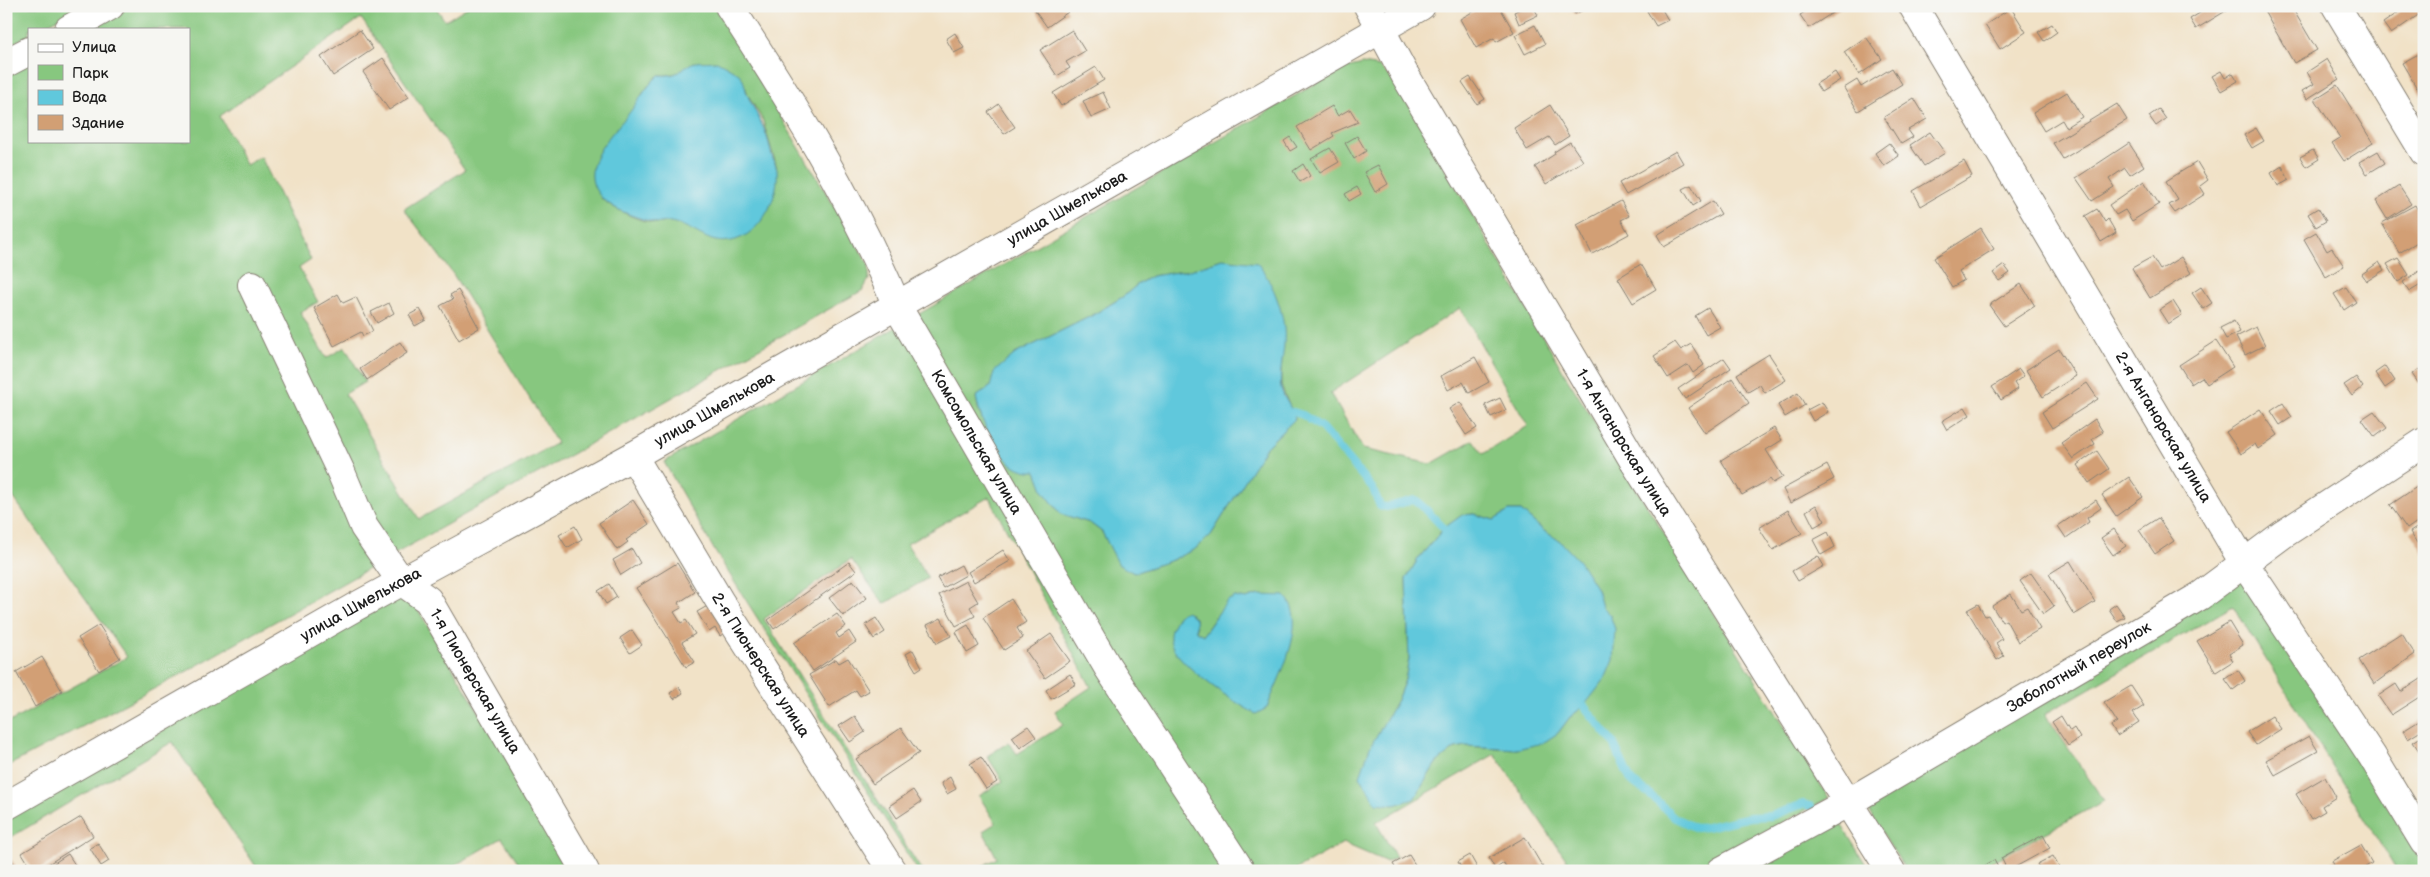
<svg xmlns="http://www.w3.org/2000/svg" width="2430" height="877" font-family="'Balsamiq Sans',sans-serif">
<style>
.green{fill:#87c77f;stroke:#52724e;fill-rule:evenodd}
.water{fill:#60c8dc;stroke:#3e727c}
.lines{fill:none;stroke-linecap:round;stroke-linejoin:round}
.stream{stroke:#60c8dc;stroke-width:8}
.building{fill:#d29f74}
.minor-casing{stroke:#867f72;stroke-width:30}
.minor{stroke:#fff;stroke-width:28}
.labels{text-anchor:middle;dominant-baseline:central;stroke-width:4.5;stroke-linejoin:round;paint-order:stroke}
.street-label{font-size:16px;fill:#1c1c1c;stroke:#f6f6f2}
</style>
<rect width="100%" height="100%" fill="#f6f6f2"/>
<filter id="ink" filterUnits="userSpaceOnUse"><feTurbulence type="fractalNoise" baseFrequency=".02" numOctaves="2"/><feDisplacementMap in="SourceGraphic" scale="10" xChannelSelector="R" yChannelSelector="G"/><feConvolveMatrix kernelMatrix="1 2 1 2 8 2 1 2 1" color-interpolation-filters="sRGB"/></filter>
<filter id="wash" filterUnits="userSpaceOnUse"><feTurbulence type="fractalNoise" baseFrequency=".0096" numOctaves="4" result="noise"/><feDisplacementMap in="SourceGraphic" scale="20" xChannelSelector="R" yChannelSelector="G"/><feGaussianBlur stdDeviation="1.12" result="paint"/><feColorMatrix in="noise" values="0 0 0 0 0 0 0 0 0 0 0 0 0 0 0 0 0 1.4 0 .05"/><feComposite in="paint" operator="in"/></filter>
<g filter="url(#wash)">
<rect width="100%" height="100%" fill="#f1e2c7"/>
<g class="green">
<polygon points="6,6 80,6 39,29 29,29 29,35 6,47"/>
<path d="M 132,6 L 435,6 L 445,21 L 469,6 L 715,6 L 869,265 L 869,279 L 863,290 L 182,674 L 6,767 L 6,724 L 127,657 L 6,487 L 6,77 L 29,64 L 29,141 L 189,141 L 189,29 L 92,29 ZM 361,18 L 465,170 L 404,209 L 453,274 L 557,443 L 419,519 L 345,394 L 365,382 L 345,347 L 326,358 L 300,312 L 318,302 L 299,268 L 311,260 L 261,157 L 246,165 L 220,116 ZM 694,62 L 745,86 L 748,95 L 763,121 L 777,168 L 715,241 C 702,234 685,221 669,221 C 667,221 663,223 661,223 C 645,225 613,209 601,198 C 615,159 627,102 659,75 C 674,76 682,72 694,62 Z"/>
<path d="M 1363,64 L 1380,67 L 1395,82 L 1564,373 L 1829,798 L 1692,871 L 1574,871 L 1495,754 L 1376,823 L 1396,857 L 1387,862 L 1343,843 L 1293,871 L 974,871 L 997,858 L 983,831 L 996,823 L 979,796 L 1003,781 L 987,756 L 1009,742 L 1017,754 L 1063,725 L 1055,711 L 1091,687 L 989,497 L 907,544 L 928,578 L 884,604 L 851,559 L 764,619 L 922,871 L 918,871 L 716,553 L 664,462 L 1341,69 ZM 1222,259 L 1281,367 L 1281,386 L 1295,419 L 1266,447 L 1211,535 L 1195,549 L 1172,560 L 1134,573 L 1109,545 L 1102,532 L 1090,523 L 1061,514 L 1044,492 L 1036,470 L 984,423 L 979,412 L 976,397 L 990,387 L 1015,354 L 1093,315 L 1124,296 L 1138,284 L 1152,276 L 1190,270 ZM 1460,308 L 1528,426 L 1483,454 L 1473,440 L 1431,464 L 1363,449 L 1330,393 ZM 1509,511 L 1521,511 L 1544,531 L 1560,541 L 1597,589 L 1602,608 L 1610,615 L 1584,706 L 1570,717 L 1558,733 L 1517,749 L 1466,746 L 1455,748 L 1436,763 L 1414,799 L 1397,700 L 1405,680 L 1409,659 L 1406,579 L 1418,559 L 1444,528 L 1462,515 L 1474,514 L 1494,520 ZM 1259,595 L 1278,677 L 1267,708 L 1256,713 C 1225,698 1200,677 1176,652 L 1187,611 L 1195,618 L 1196,631 L 1203,635 L 1216,616 L 1235,597 L 1246,599 Z"/>
<polygon points="2245,574 2424,866 2424,871 2397,871 2233,606 2045,714 2104,801 1974,871 1906,871 1865,804"/>
<polygon points="398,598 414,603 574,871 524,871 502,838 445,871 259,871 172,742 6,840 6,818"/>
<polygon points="1839,821 1870,871 1745,871"/>
</g>
<g class="water">
<path d="M 717,61 C 724,65 734,70 740,75 C 745,81 745,90 748,96 C 758,118 766,127 771,152 C 772,158 776,164 777,170 C 780,202 754,248 716,241 C 704,239 688,225 671,222 C 666,221 662,224 657,223 C 628,216 579,200 595,160 C 602,143 615,130 626,117 C 638,103 645,87 659,75 C 684,77 681,65 696,62 C 703,61 710,62 717,61 Z"/>
<path d="M 1222,259 L 1257,263 C 1274,283 1287,318 1284,345 C 1283,359 1279,374 1281,388 C 1284,400 1293,408 1295,419 L 1266,447 L 1211,535 L 1195,549 L 1172,560 L 1134,573 L 1119,565 L 1102,532 L 1090,523 L 1061,514 L 1044,492 L 1036,471 C 1003,475 981,425 976,397 L 990,387 L 994,372 L 1015,354 L 1093,315 L 1124,296 L 1138,284 L 1152,276 L 1190,270 Z"/>
<polygon points="1509,511 1521,511 1544,531 1560,541 1579,561 1597,589 1602,607 1610,615 1615,629 1613,660 1605,679 1584,706 1570,717 1558,733 1543,743 1517,749 1466,746 1455,748 1436,763 1414,799 1394,805 1376,803 1360,776 1370,747 1397,700 1405,680 1409,659 1406,579 1418,559 1444,528 1462,515 1474,514 1494,520"/>
<path d="M 1259,595 L 1285,596 C 1310,622 1278,678 1267,708 L 1256,714 C 1235,703 1172,662 1170,639 C 1169,630 1175,622 1179,614 L 1187,611 L 1195,618 L 1196,631 L 1203,635 L 1227,601 L 1235,597 L 1246,599 Z"/>
</g>
<g class="lines">
<g class="stream">
<path d="M 1293,412 L 1303,415 L 1322,428 L 1373,489 L 1380,506 L 1387,507 L 1414,500 C 1426,507 1434,519 1444,528"/>
<polyline points="1584,706 1613,742 1631,781 1648,793 1675,818 1696,828 1707,827 1750,817 1771,816 1803,804 1810,806 1816,811"/>
</g>
</g>
<g id="blocks">
<g class="building">
<polygon points="1041,6 1064,6 1068,12 1047,27 1035,10"/>
<polygon points="1483,6 1499,6 1514,32 1496,42 1494,38 1476,48 1460,19"/>
<polygon points="1526,6 1533,6 1538,15 1519,24 1514,12"/>
<polygon points="1570,6 1584,6 1585,9 1575,14"/>
<polygon points="1655,6 1660,6 1668,20 1656,26 1647,11"/>
<polygon points="1814,6 1843,6 1809,28 1800,15"/>
<polygon points="2211,6 2234,6 2196,29 2190,19"/>
<polygon points="2261,6 2291,6 2317,50 2294,63"/>
<polygon points="2394,6 2424,6 2424,11 2391,34 2383,23 2399,12"/>
<polygon points="2011,8 2026,32 2000,49 1985,25"/>
<polygon points="2052,24 2057,32 2044,41 2038,32"/>
<polygon points="1535,25 1545,44 1525,54 1515,35"/>
<polygon points="360,30 373,49 333,76 321,57"/>
<polygon points="1072,30 1085,51 1066,62 1070,68 1057,76 1040,50"/>
<polygon points="955,33 964,48 954,53 946,39"/>
<polygon points="1866,37 1882,59 1859,75 1844,52"/>
<polygon points="2424,51 2424,100 2402,63"/>
<polygon points="383,58 409,97 389,110 363,72"/>
<polygon points="2327,59 2339,79 2307,99 2302,91 2314,84 2307,72"/>
<polygon points="1096,67 1104,80 1061,106 1053,93"/>
<polygon points="1892,68 1902,84 1858,111 1844,88 1857,80 1861,87"/>
<polygon points="2221,71 2225,78 2233,73 2238,81 2221,91 2212,76"/>
<polygon points="1835,72 1840,80 1821,92 1816,84"/>
<polygon points="1470,77 1485,99 1477,104 1462,82"/>
<polygon points="2337,85 2373,143 2344,161 2332,143 2340,138 2315,99"/>
<polygon points="1103,92 1111,109 1091,118 1083,101"/>
<polygon points="2067,92 2082,117 2066,127 2062,120 2044,131 2033,113"/>
<polygon points="1914,98 1927,119 1908,130 1913,137 1901,144 1884,117"/>
<polygon points="999,104 1015,127 1004,134 988,112"/>
<polygon points="2117,104 2127,120 2063,159 2053,143"/>
<polygon points="1550,105 1569,136 1555,145 1549,137 1527,150 1514,128"/>
<polygon points="1332,106 1338,116 1350,109 1358,122 1332,133 1334,136 1311,150 1297,127"/>
<polygon points="2159,109 2166,119 2156,126 2149,116"/>
<polygon points="2256,128 2264,141 2252,148 2244,135"/>
<polygon points="1930,132 1945,153 1924,166 1910,145"/>
<polygon points="1357,136 1366,151 1354,159 1345,143"/>
<polygon points="1290,137 1297,147 1290,151 1284,141"/>
<polygon points="1570,142 1583,161 1546,184 1535,167 1555,154 1554,152"/>
<polygon points="1889,143 1899,156 1884,166 1875,153"/>
<polygon points="2129,143 2144,166 2130,175 2125,168 2109,179 2114,187 2092,201 2076,178"/>
<polygon points="1330,148 1339,162 1320,173 1311,159"/>
<polygon points="2313,150 2319,159 2306,167 2300,157"/>
<polygon points="1676,151 1683,163 1626,195 1619,183"/>
<polygon points="2378,151 2385,163 2367,174 2359,162"/>
<polygon points="1964,161 1972,176 1921,206 1913,191"/>
<polygon points="2197,162 2208,180 2200,186 2205,194 2175,213 2169,205 2178,200 2166,181"/>
<polygon points="1303,164 1310,176 1300,182 1293,171"/>
<polygon points="1378,165 1388,184 1375,192 1364,172"/>
<polygon points="2282,166 2289,180 2278,186 2271,173"/>
<polygon points="2144,181 2159,204 2132,221 2125,210 2116,215 2109,205"/>
<polygon points="1691,185 1701,201 1693,206 1683,189"/>
<polygon points="2399,186 2411,204 2387,219 2376,201"/>
<polygon points="1357,187 1361,194 1349,201 1345,194"/>
<polygon points="1621,201 1629,216 1621,220 1629,234 1592,254 1577,225"/>
<polygon points="1713,201 1721,214 1664,247 1657,235"/>
<polygon points="2415,205 2424,221 2424,238 2399,253 2382,223"/>
<polygon points="2318,208 2326,221 2316,227 2308,214"/>
<polygon points="2097,209 2105,222 2108,219 2116,233 2101,242 2085,216"/>
<polygon points="1981,228 1994,249 1959,271 1964,280 1952,287 1934,258"/>
<polygon points="2316,232 2327,251 2332,248 2344,266 2326,277 2304,239"/>
<polygon points="2152,257 2160,270 2181,257 2191,273 2150,298 2132,268"/>
<polygon points="2398,258 2409,275 2398,282 2387,264"/>
<polygon points="2379,262 2384,270 2367,281 2362,274"/>
<polygon points="1641,264 1656,289 1633,303 1618,278"/>
<polygon points="2004,265 2010,273 1999,281 1993,273"/>
<polygon points="2424,268 2424,283 2409,292 2403,282"/>
<polygon points="2021,284 2035,306 2004,326 1989,305"/>
<polygon points="2201,287 2212,303 2203,309 2192,293"/>
<polygon points="2346,287 2356,302 2344,310 2334,294"/>
<polygon points="458,290 479,328 459,340 440,306 453,299 450,295"/>
<polygon points="338,294 343,303 356,297 373,331 363,336 361,332 334,346 314,308"/>
<polygon points="2173,301 2182,315 2168,324 2159,310"/>
<polygon points="389,303 394,313 377,323 371,312"/>
<polygon points="1708,308 1720,327 1706,335 1695,316"/>
<polygon points="420,309 426,320 415,326 409,315"/>
<polygon points="2234,321 2240,332 2226,339 2220,328"/>
<polygon points="2256,327 2265,345 2245,355 2236,337"/>
<polygon points="2216,341 2233,367 2207,384 2202,377 2191,384 2179,365"/>
<polygon points="400,342 407,353 367,380 360,369"/>
<polygon points="1675,342 1681,350 1691,344 1704,365 1693,373 1688,365 1668,378 1654,356"/>
<polygon points="2059,349 2076,376 2043,397 2026,370"/>
<polygon points="1769,354 1786,380 1765,393 1760,385 1748,392 1737,374"/>
<polygon points="1475,357 1489,382 1469,393 1463,382 1448,390 1441,376"/>
<polygon points="1724,358 1731,368 1685,399 1678,389"/>
<polygon points="2385,366 2395,381 2385,388 2375,373"/>
<polygon points="2424,366 2424,381 2419,384 2412,374"/>
<polygon points="2019,369 2024,376 2014,383 2018,389 2001,400 1992,387"/>
<polygon points="2356,377 2363,387 2352,396 2344,385"/>
<polygon points="1732,378 1749,403 1705,433 1688,408"/>
<polygon points="2087,383 2098,399 2052,428 2042,412"/>
<polygon points="1798,393 1805,405 1785,417 1778,405"/>
<polygon points="1500,398 1506,410 1491,417 1485,405"/>
<polygon points="1460,402 1477,428 1466,435 1449,409"/>
<polygon points="1822,402 1828,412 1813,421 1807,410"/>
<polygon points="2283,403 2292,417 2280,425 2271,411"/>
<polygon points="1965,407 1970,415 1947,430 1942,421"/>
<polygon points="2260,409 2278,435 2258,449 2255,444 2241,454 2226,432"/>
<polygon points="2374,411 2387,428 2375,437 2362,419"/>
<polygon points="2095,419 2103,432 2092,439 2095,444 2073,459 2061,443"/>
<polygon points="1774,428 1782,440 1766,450 1783,477 1773,483 1770,479 1742,495 1721,460"/>
<polygon points="2097,451 2109,469 2089,483 2077,465"/>
<polygon points="1827,465 1834,479 1790,503 1783,489"/>
<polygon points="2129,477 2143,497 2116,516 2102,495"/>
<polygon points="2424,482 2424,517 2407,529 2390,505"/>
<polygon points="633,500 649,524 626,540 628,542 617,550 599,523"/>
<polygon points="2096,500 2101,508 2087,518 2089,522 2066,538 2058,526"/>
<polygon points="1816,505 1825,521 1814,527 1806,511"/>
<polygon points="1788,510 1802,533 1773,550 1759,528"/>
<polygon points="2158,518 2174,541 2155,554 2139,530"/>
<polygon points="575,526 582,539 567,548 559,535"/>
<polygon points="2418,527 2424,536 2424,554 2410,532"/>
<polygon points="2114,529 2126,546 2113,555 2101,538"/>
<polygon points="1828,532 1835,547 1821,555 1813,540"/>
<polygon points="632,549 640,563 621,575 613,560"/>
<polygon points="1003,550 1010,561 974,582 968,572"/>
<polygon points="1818,556 1824,566 1798,581 1792,571"/>
<polygon points="2070,561 2095,602 2074,615 2049,574"/>
<polygon points="849,562 856,571 774,629 768,620"/>
<polygon points="677,563 695,592 678,603 681,608 674,612 681,623 686,620 695,634 682,642 695,662 686,667 636,588"/>
<polygon points="961,565 966,575 943,588 937,578"/>
<polygon points="2031,573 2054,606 2043,614 2020,581"/>
<polygon points="853,580 867,598 843,616 829,598"/>
<polygon points="966,581 978,602 970,607 975,616 956,626 939,595"/>
<polygon points="609,584 617,597 606,604 598,591"/>
<polygon points="2011,594 2021,610 2027,607 2040,629 2018,642 2006,620 2002,622 1992,606"/>
<polygon points="1011,599 1026,622 1017,628 1023,638 1004,650 983,618"/>
<polygon points="716,601 732,628 720,636 715,628 709,632 697,612"/>
<polygon points="1978,604 1985,616 1988,615 2002,639 1996,643 2004,656 1997,660 1967,610"/>
<polygon points="2116,604 2125,617 2117,621 2109,609"/>
<polygon points="837,614 846,626 836,633 839,638 849,631 856,642 813,671 794,643"/>
<polygon points="876,618 885,632 874,639 865,625"/>
<polygon points="941,618 951,636 937,643 927,625"/>
<polygon points="2229,622 2243,645 2229,654 2233,661 2216,672 2197,641"/>
<polygon points="99,625 120,658 99,671 78,638"/>
<polygon points="968,625 979,646 967,653 956,632"/>
<polygon points="632,630 642,645 630,653 620,638"/>
<polygon points="2401,633 2415,654 2374,684 2359,660"/>
<polygon points="1051,634 1070,661 1045,678 1026,651"/>
<polygon points="913,650 922,667 916,671 906,654"/>
<polygon points="42,657 62,691 35,707 16,672"/>
<polygon points="848,658 869,691 860,696 856,690 829,707 809,675 836,659 839,663"/>
<polygon points="2238,670 2245,681 2233,690 2225,679"/>
<polygon points="1070,674 1076,684 1051,699 1046,690"/>
<polygon points="2424,677 2424,694 2391,715 2378,696 2396,684 2401,692"/>
<polygon points="2131,686 2144,706 2133,713 2139,722 2117,736 2111,726 2117,722 2104,702"/>
<polygon points="679,687 683,693 674,699 670,693"/>
<polygon points="855,716 865,732 850,742 839,726"/>
<polygon points="2061,716 2070,731 2074,728 2080,738 2068,746 2052,722"/>
<polygon points="2272,716 2281,729 2256,745 2247,732"/>
<polygon points="2424,718 2424,729 2408,739 2403,731"/>
<polygon points="1028,726 1036,737 1020,748 1012,737"/>
<polygon points="901,728 919,753 873,784 856,759"/>
<polygon points="2424,735 2424,758 2413,742"/>
<polygon points="2309,736 2318,751 2275,775 2266,760"/>
<polygon points="981,757 997,782 986,789 970,764"/>
<polygon points="950,777 956,789 947,794 941,783"/>
<polygon points="2325,777 2336,797 2322,806 2325,811 2311,819 2296,794"/>
<polygon points="913,790 921,802 897,818 889,806"/>
<polygon points="81,817 93,836 37,871 33,871 22,853"/>
<polygon points="2043,835 2050,848 2008,871 2001,858"/>
<polygon points="1525,837 1545,871 1508,871 1504,863 1495,869 1489,858"/>
<polygon points="98,843 109,861 101,866 90,848"/>
<polygon points="2361,845 2372,863 2359,871 2337,871 2332,861"/>
<polygon points="68,854 79,871 42,871"/>
<polygon points="1409,855 1419,871 1397,871 1393,864"/>
<polygon points="1470,855 1479,871 1463,871 1458,862"/>
<polygon points="2053,856 2061,871 2041,871 2037,864"/>
<polygon points="11,859 19,871 6,871 6,861"/>
<polygon points="1994,860 2000,871 1975,871"/>
</g>
</g>
</g>
<g filter="url(#ink)">
<use href="#blocks" fill-opacity="0" stroke="#867f72" stroke-width="1"/>
<g class="lines">
<g class="minor-casing">
<g id="minor">
<path id="s1" d="M 729,6 C 792,102 853,200 897,306 L 1107,666 L 1241,871"/>
<path id="s2" d="M 1368,6 L 1405,75 L 1635,463 L 1891,871"/>
<path id="s3" d="M 1913,6 L 2244,563 L 2372,756 L 2424,842"/>
<polyline points="2336,6 2424,152"/>
<polyline points="69,29 110,6"/>
<polyline points="6,63 29,51"/>
<path id="s4" d="M 252,285 L 341,472 L 364,527 L 401,581 L 428,600 L 585,871"/>
<path id="s5" d="M 633,456 L 719,600 L 892,871"/>
<path id="s6" d="M 6,806 L 355,607 L 633,456 L 1421,6"/>
<path id="s7" d="M 1721,871 L 1849,802 L 2200,596 L 2282,535 L 2424,442"/>
</g>
</g>
<use href="#minor" class="minor"/>
</g>
</g>
<g class="labels">
<g class="street-label">
<text stroke="none"><textPath href="#s6" startOffset="1218">улица Шмелькова</textPath></text>
<text stroke="none"><textPath href="#s6" startOffset="812">улица Шмелькова</textPath></text>
<text stroke="none"><textPath href="#s3" startOffset="490">2-я Анганорская улица</textPath></text>
<text stroke="none"><textPath href="#s2" startOffset="506">1-я Анганорская улица</textPath></text>
<text stroke="none"><textPath href="#s1" startOffset="502">Комсомольская улица</textPath></text>
<text stroke="none"><textPath href="#s6" startOffset="408">улица Шмелькова</textPath></text>
<text stroke="none"><textPath href="#s5" startOffset="245">2-я Пионерская улица</textPath></text>
<text stroke="none"><textPath href="#s7" startOffset="412">Заболотный переулок</textPath></text>
<text stroke="none"><textPath href="#s4" startOffset="459">1-я Пионерская улица</textPath></text>
</g>
</g>
<rect width="2430" height="877" fill="none" stroke="#f6f6f2" stroke-width="25"/>
<rect x="28" y="28" width="162" height="115" fill="#f6f6f2" stroke="#9f9f9c"/>
<rect x="38" y="44" width="25" height="8" fill="#ffffff" stroke="#9f9f9c"/>
<text x="72" y="52" font-size="15" fill="#1c1c1c">Улица</text>
<rect x="38" y="65" width="25" height="15" fill="#87c77f" stroke="#9f9f9c"/>
<text x="72" y="78" font-size="15" fill="#1c1c1c">Парк</text>
<rect x="38" y="90" width="25" height="15" fill="#60c8dc" stroke="#9f9f9c"/>
<text x="72" y="102" font-size="15" fill="#1c1c1c">Вода</text>
<rect x="38" y="115" width="25" height="15" fill="#d29f74" stroke="#9f9f9c"/>
<text x="72" y="128" font-size="15" fill="#1c1c1c">Здание</text>
</svg>
